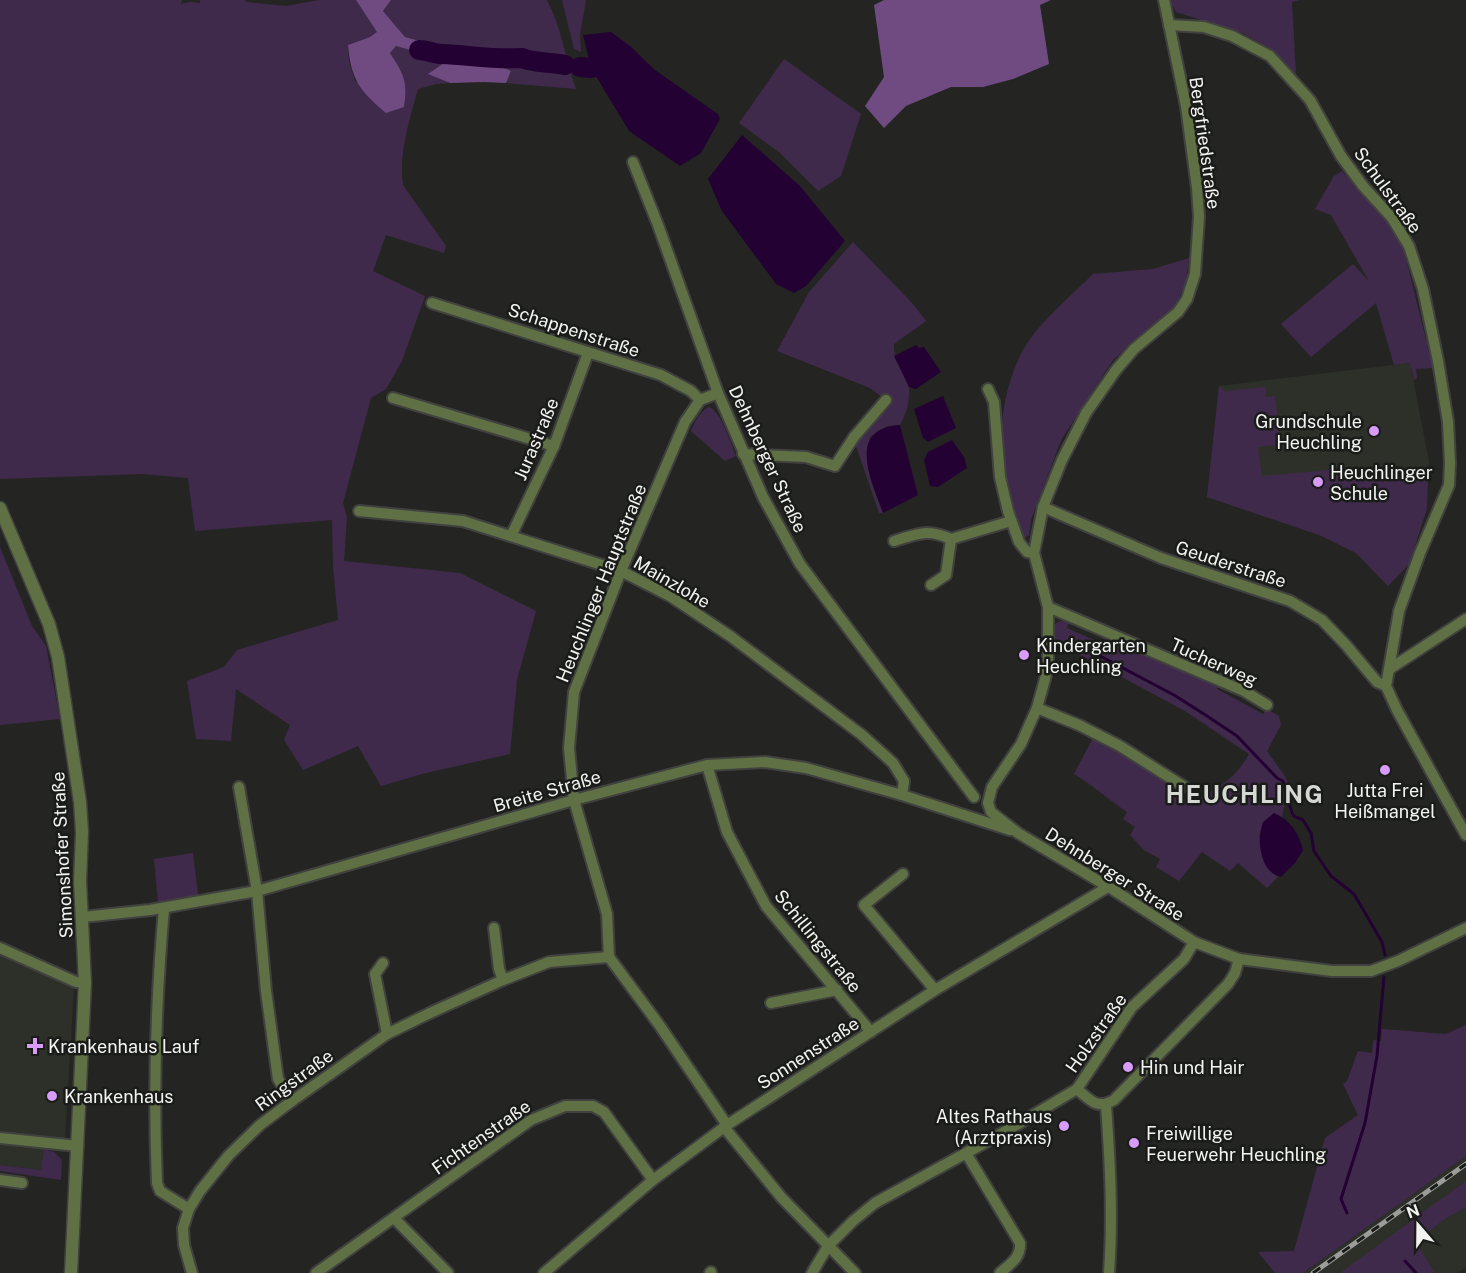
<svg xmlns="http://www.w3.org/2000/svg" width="1466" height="1273" font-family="'Public Sans',sans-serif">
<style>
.built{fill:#2d3028}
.green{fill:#402a4c}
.forest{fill:#6f4b82}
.water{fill:#240133}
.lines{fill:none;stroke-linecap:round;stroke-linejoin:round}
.stream{stroke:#240133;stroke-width:3}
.river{stroke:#240133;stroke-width:20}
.minor-casing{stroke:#41423f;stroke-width:14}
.tertiary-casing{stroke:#41423f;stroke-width:15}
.minor{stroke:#5f7144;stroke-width:10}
.tertiary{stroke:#5f7144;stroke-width:12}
.rail-casing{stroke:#9c9d9a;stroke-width:5}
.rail{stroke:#1a1c19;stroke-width:3;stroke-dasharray:9;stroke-linecap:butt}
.poi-dot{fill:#d89bf8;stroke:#1a1c19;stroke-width:2}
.labels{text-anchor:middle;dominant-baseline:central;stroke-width:5;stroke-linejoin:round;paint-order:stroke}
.street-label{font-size:18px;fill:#f3f3f1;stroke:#1a1c19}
.poi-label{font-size:18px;fill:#f3f3f1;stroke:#1a1c19;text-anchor:start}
.district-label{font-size:24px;font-weight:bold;letter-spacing:1.5px;fill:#d6d8d4;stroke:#1a1c19}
</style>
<rect width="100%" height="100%" fill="#242522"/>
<g class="built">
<polygon points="1410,363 1429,462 1427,508 1409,564 1388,586 1356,553 1322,536 1207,497 1219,386"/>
<polygon points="0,952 74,986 65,1139 46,1138 41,1170 0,1165"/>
<polygon points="1466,1156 1466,1181 1357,1262 1340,1273 1303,1273"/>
<polygon points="1466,1207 1466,1270 1465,1268 1457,1273 1435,1273 1415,1242 1442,1221"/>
</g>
<g class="green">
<path d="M 0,0 L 182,0 L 181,4 L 190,2 L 200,3 L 200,0 L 245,0 L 246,2 L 286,6 L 319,0 L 356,0 L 378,32 L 370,37 L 348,45 L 349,62 L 355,81 L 404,107 C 408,82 404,74 390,53 L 396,46 L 438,58 L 444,63 L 429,74 L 450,83 L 436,84 L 418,89 C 410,118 398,155 403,185 L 446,246 L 444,253 L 386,235 L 373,271 L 425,296 L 402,361 L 386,389 L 371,398 L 343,503 L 347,517 L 344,561 L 460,573 L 536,611 L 517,680 L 510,754 L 426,773 L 381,786 L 358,746 L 303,770 L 284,740 L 290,725 L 236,689 L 231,741 L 196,739 L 187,681 L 224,667 L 237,650 L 338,620 L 333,566 L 332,520 L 195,531 L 188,478 L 143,474 L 0,479 Z"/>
<path d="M 391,0 L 547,0 C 562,28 565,59 576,89 L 506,83 L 511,71 L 481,59 L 482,50 L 442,47 L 405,37 L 383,11 Z"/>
<polygon points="562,0 586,0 580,35 581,52 574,49"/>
<polygon points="1169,0 1300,0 1292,2 1296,75 1269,48 1243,33 1176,12"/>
<polygon points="784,59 861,114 841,176 818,191 779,152 739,123"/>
<polygon points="1342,171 1386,220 1404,251 1433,368 1416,369 1417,378 1414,380 1410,363 1394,365 1376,303 1311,357 1281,324 1353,264 1369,281 1331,215 1315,209 1334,176"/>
<path d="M 853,242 L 912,303 L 926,321 L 894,344 C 893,365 907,372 909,388 C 910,402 906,414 900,425 L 887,426 L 870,437 C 863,470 872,483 883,513 L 879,513 L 855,443 L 890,403 L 870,388 L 777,351 L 809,292 Z"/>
<path d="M 1189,258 L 1186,283 L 1175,306 L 1113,360 L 1061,440 L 1031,520 L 1029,535 L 1023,539 C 1018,524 1011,510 1007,495 C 996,451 1000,397 1020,356 C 1036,324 1068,299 1093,274 L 1153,269 Z"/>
<polygon points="1219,386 1225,391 1265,387 1266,397 1275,396 1281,445 1258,447 1262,476 1340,469 1359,476 1428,468 1427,508 1409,564 1388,586 1356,553 1322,536 1207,497"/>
<path d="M 709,407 C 721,411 731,444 736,456 L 725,461 L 691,431 C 695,421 699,412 709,407 Z"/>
<polygon points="0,547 32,626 46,646 60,719 0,725"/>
<path d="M 1060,621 L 1069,622 L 1067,628 L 1103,644 L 1106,637 L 1218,687 L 1217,689 L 1263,714 L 1267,709 L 1279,716 L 1281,725 L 1267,751 C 1274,763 1292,780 1289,793 C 1287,801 1283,808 1282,817 L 1274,813 C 1270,818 1263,823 1261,829 C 1255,845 1266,867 1278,877 L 1267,888 L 1238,863 L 1230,871 L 1202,852 L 1179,881 L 1156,867 L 1160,859 L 1144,850 L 1130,835 L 1135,827 L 1123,819 L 1127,812 C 1109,800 1093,785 1074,774 L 1094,736 L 1133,758 L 1192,803 C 1217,788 1235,780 1249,754 L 1185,711 L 1064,646 L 1062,653 L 1054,652 L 1055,624 Z"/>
<polygon points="193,853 198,895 158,902 154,859"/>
<polygon points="1466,1025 1466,1156 1303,1273 1275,1273 1258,1252 1294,1251 1325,1138 1358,1115 1343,1084 1347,1081 1358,1051 1372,1053 1373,1040 1381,1041 1382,1029 1446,1034"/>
<polygon points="44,1149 54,1152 62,1160 61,1180 0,1171 0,1165 41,1170"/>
<polygon points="1466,1181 1466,1207 1442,1221 1416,1242 1435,1273 1340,1273"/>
</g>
<g class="forest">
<path d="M 356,0 L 391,0 L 383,11 L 405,37 L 442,47 L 482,50 L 481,59 L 511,71 L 506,83 L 484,82 L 450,83 L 428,74 L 444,63 L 438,58 L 396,46 L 390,53 C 404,74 408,82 404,107 L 386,113 C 360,91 351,80 348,45 L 370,37 L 377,32 Z"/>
<polygon points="884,0 1051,0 1040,5 1049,64 1013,79 983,87 951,87 906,106 884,128 865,106 884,77 874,5"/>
</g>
<g class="water">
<polygon points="611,32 630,46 655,70 718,114 720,119 701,153 680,166 629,131 591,68 583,35"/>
<polygon points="742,135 800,186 845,241 806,286 794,293 776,284 722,211 708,179"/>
<polygon points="916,345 919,348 924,347 941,372 916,389 909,387 894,356"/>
<polygon points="943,396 956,428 928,442 923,438 914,409"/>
<path d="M 900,425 L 918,495 L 883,513 C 872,481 845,429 900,425 Z"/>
<polygon points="952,440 964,457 967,468 938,487 930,486 924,460 928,452"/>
<path d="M 1274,813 C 1290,820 1299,833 1303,850 L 1295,863 L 1281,877 C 1259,872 1257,840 1263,822 Z"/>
</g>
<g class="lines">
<g class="stream">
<path d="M 1085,648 L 1174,695 L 1207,716 L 1237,736 L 1277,778 L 1283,781 C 1285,788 1291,814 1294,816 C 1296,818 1300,818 1303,820 L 1311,833 L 1314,851 L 1331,876 L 1354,894 L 1382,942 L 1385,955"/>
<polyline points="1347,1213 1341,1199 1365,1123 1377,1056 1384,977"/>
<polyline points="1405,1261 1416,1273"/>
</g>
<g class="river">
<path d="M 419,50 C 427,50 434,54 442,54 C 468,55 495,60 522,58 C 532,63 552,62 565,65"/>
<polyline points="580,67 591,68"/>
</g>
<g class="minor-casing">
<g id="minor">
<polyline points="1164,0 1186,106 1197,188 1199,217 1195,274 1187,299 1178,312 1134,349 1116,370 1086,413 1062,460 1043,507 1034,553 1048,607 1048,662 1045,679 1037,708 1021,744 992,787 988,803 991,812 1018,833 1112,889 1194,942 1239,959 1332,971 1371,971 1398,961 1466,928"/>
<polyline points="1169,25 1204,27 1232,36 1270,56 1310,100 1341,156 1363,186 1392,218 1409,246 1423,289 1438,361 1448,422 1450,463 1449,485 1420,553 1399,611 1386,686 1397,710 1466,835"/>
<polyline points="633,162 658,225 718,393 763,497 800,564 974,797"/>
<polyline points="432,303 661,375 691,391 700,400"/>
<polyline points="988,389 994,402 1000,477 1008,511 1019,542 1027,552 1034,553"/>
<polyline points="718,393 700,400 685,422 621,571 574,692 569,748 574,800 607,914 609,957 660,1026 727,1125"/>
<polyline points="393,398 554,446"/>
<polyline points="743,454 806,457 835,466 854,437 886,400"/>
<polyline points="1043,507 1161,558 1290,601 1322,620 1346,645 1377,682 1386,686"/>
<polyline points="359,511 463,521 621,571 670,596 730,636 862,735 893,763 904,781 902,795"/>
<polyline points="511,536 554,446 588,353"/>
<polyline points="951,539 1011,521"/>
<path d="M 894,541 C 918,534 927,528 951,539 L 946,575 L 931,585"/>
<polyline points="1048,607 1244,691 1267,705"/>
<polyline points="1391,668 1466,619"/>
<polyline points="1037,708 1079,725 1120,746 1191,791"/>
<polyline points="707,765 727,832 766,906 871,1032"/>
<polyline points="239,787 257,891 266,991 278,1079 292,1101"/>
<polyline points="903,874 864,905 935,990"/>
<path d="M 164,908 C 156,999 153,1091 157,1183 L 160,1191 L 189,1209"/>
<polyline points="83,917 150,910 257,891 574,800 707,765 765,762 806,768 902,795 1010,830"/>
<polyline points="494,928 499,969 503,980"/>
<polyline points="0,948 76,982 85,983"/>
<polyline points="383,963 375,974 387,1034"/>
<polyline points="771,1003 837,990"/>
<path d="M 1077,1089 C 1090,1100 1097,1110 1114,1100 L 1228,984 L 1235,973 L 1239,959"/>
<path d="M 1106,1105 C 1110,1161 1113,1217 1109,1273"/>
<polyline points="724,1127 781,1197 855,1273"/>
<polyline points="0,1138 78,1146"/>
<path d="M 966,1153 L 1020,1243 C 1021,1258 1010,1264 1000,1273"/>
<polyline points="0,1180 22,1183"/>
<polyline points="394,1218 448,1273"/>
<polyline points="192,1273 184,1245 183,1228 189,1209 200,1191 229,1155 260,1125 292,1101 387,1034 430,1013 503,980 549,962 609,957"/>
<polyline points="316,1273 531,1120 565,1106 593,1106 604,1112 653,1180"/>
<polyline points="544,1273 653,1180 727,1125 935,990 1108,887"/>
<polyline points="710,1273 711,1272"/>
<polyline points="812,1273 828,1246 853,1221 875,1203 1008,1130 1077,1089 1132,1007 1184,959 1194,942"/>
</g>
</g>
<g class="tertiary-casing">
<polyline id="tertiary" points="0,508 49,624 58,657 80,802 82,832 80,881 85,983 71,1273"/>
</g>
<use href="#minor" class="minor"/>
<use href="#tertiary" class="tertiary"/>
<g class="rail-casing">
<polyline id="rail" points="1313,1273 1466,1164"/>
</g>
<use href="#rail" class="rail"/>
</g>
<g class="poi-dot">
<circle cx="1374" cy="431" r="6"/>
<circle cx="1318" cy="482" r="6"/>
<circle cx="1024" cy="655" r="6"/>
<circle cx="1385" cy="770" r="6"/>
<path d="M32 1037h6v6h6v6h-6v6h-6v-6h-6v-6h6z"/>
<circle cx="1128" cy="1067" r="6"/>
<circle cx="52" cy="1096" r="6"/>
<circle cx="1064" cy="1126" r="6"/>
<circle cx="1134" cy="1143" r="6"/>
</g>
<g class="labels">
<g class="street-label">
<text transform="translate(1205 143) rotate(82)">Bergfriedstraße</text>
<text transform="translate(1388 190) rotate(54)">Schulstraße</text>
<text transform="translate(574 330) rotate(18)">Schappenstraße</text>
<text transform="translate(536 439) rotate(-67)">Jurastraße</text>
<text transform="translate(768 459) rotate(65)">Dehnberger Straße</text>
<text transform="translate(1231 564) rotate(18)">Geuderstraße</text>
<text transform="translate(672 582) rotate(30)">Mainzlohe</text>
<text transform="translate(601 583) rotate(-68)">Heuchlinger Hauptstraße</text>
<text transform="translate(1214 662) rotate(24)">Tucherweg</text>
<text transform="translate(547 791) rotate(-16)">Breite Straße</text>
<text transform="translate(62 855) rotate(-93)">Simonshofer Straße</text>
<text transform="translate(1115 874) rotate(32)">Dehnberger Straße</text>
<text transform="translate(818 941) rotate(51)">Schillingstraße</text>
<text transform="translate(1096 1033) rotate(-55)">Holzstraße</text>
<text transform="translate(808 1053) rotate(-33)">Sonnenstraße</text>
<text transform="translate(294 1080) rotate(-36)">Ringstraße</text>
<text transform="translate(481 1137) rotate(-35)">Fichtenstraße</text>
</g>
<g class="poi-label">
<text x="1362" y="421" text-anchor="end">Grundschule<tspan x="1362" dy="21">Heuchling</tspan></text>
<text x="1330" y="472">Heuchlinger<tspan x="1330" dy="21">Schule</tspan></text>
<text x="1036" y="645">Kindergarten<tspan x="1036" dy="21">Heuchling</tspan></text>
<text x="1385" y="790" text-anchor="middle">Jutta Frei<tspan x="1385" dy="21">Heißmangel</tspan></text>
<text x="48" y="1046">Krankenhaus Lauf</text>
<text x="1140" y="1067">Hin und Hair</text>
<text x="64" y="1096">Krankenhaus</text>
<text x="1052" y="1116" text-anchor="end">Altes Rathaus<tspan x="1052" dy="21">(Arztpraxis)</tspan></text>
<text x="1146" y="1133">Freiwillige<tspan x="1146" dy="21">Feuerwehr Heuchling</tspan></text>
</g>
<g class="district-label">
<text x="1245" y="794">HEUCHLING</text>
</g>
</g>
<g transform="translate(1418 1225) rotate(340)" stroke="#1a1c19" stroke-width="4.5" paint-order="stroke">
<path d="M0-4.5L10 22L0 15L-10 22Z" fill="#f3f3f1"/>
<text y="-9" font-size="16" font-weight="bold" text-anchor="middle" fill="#f3f3f1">N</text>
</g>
</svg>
